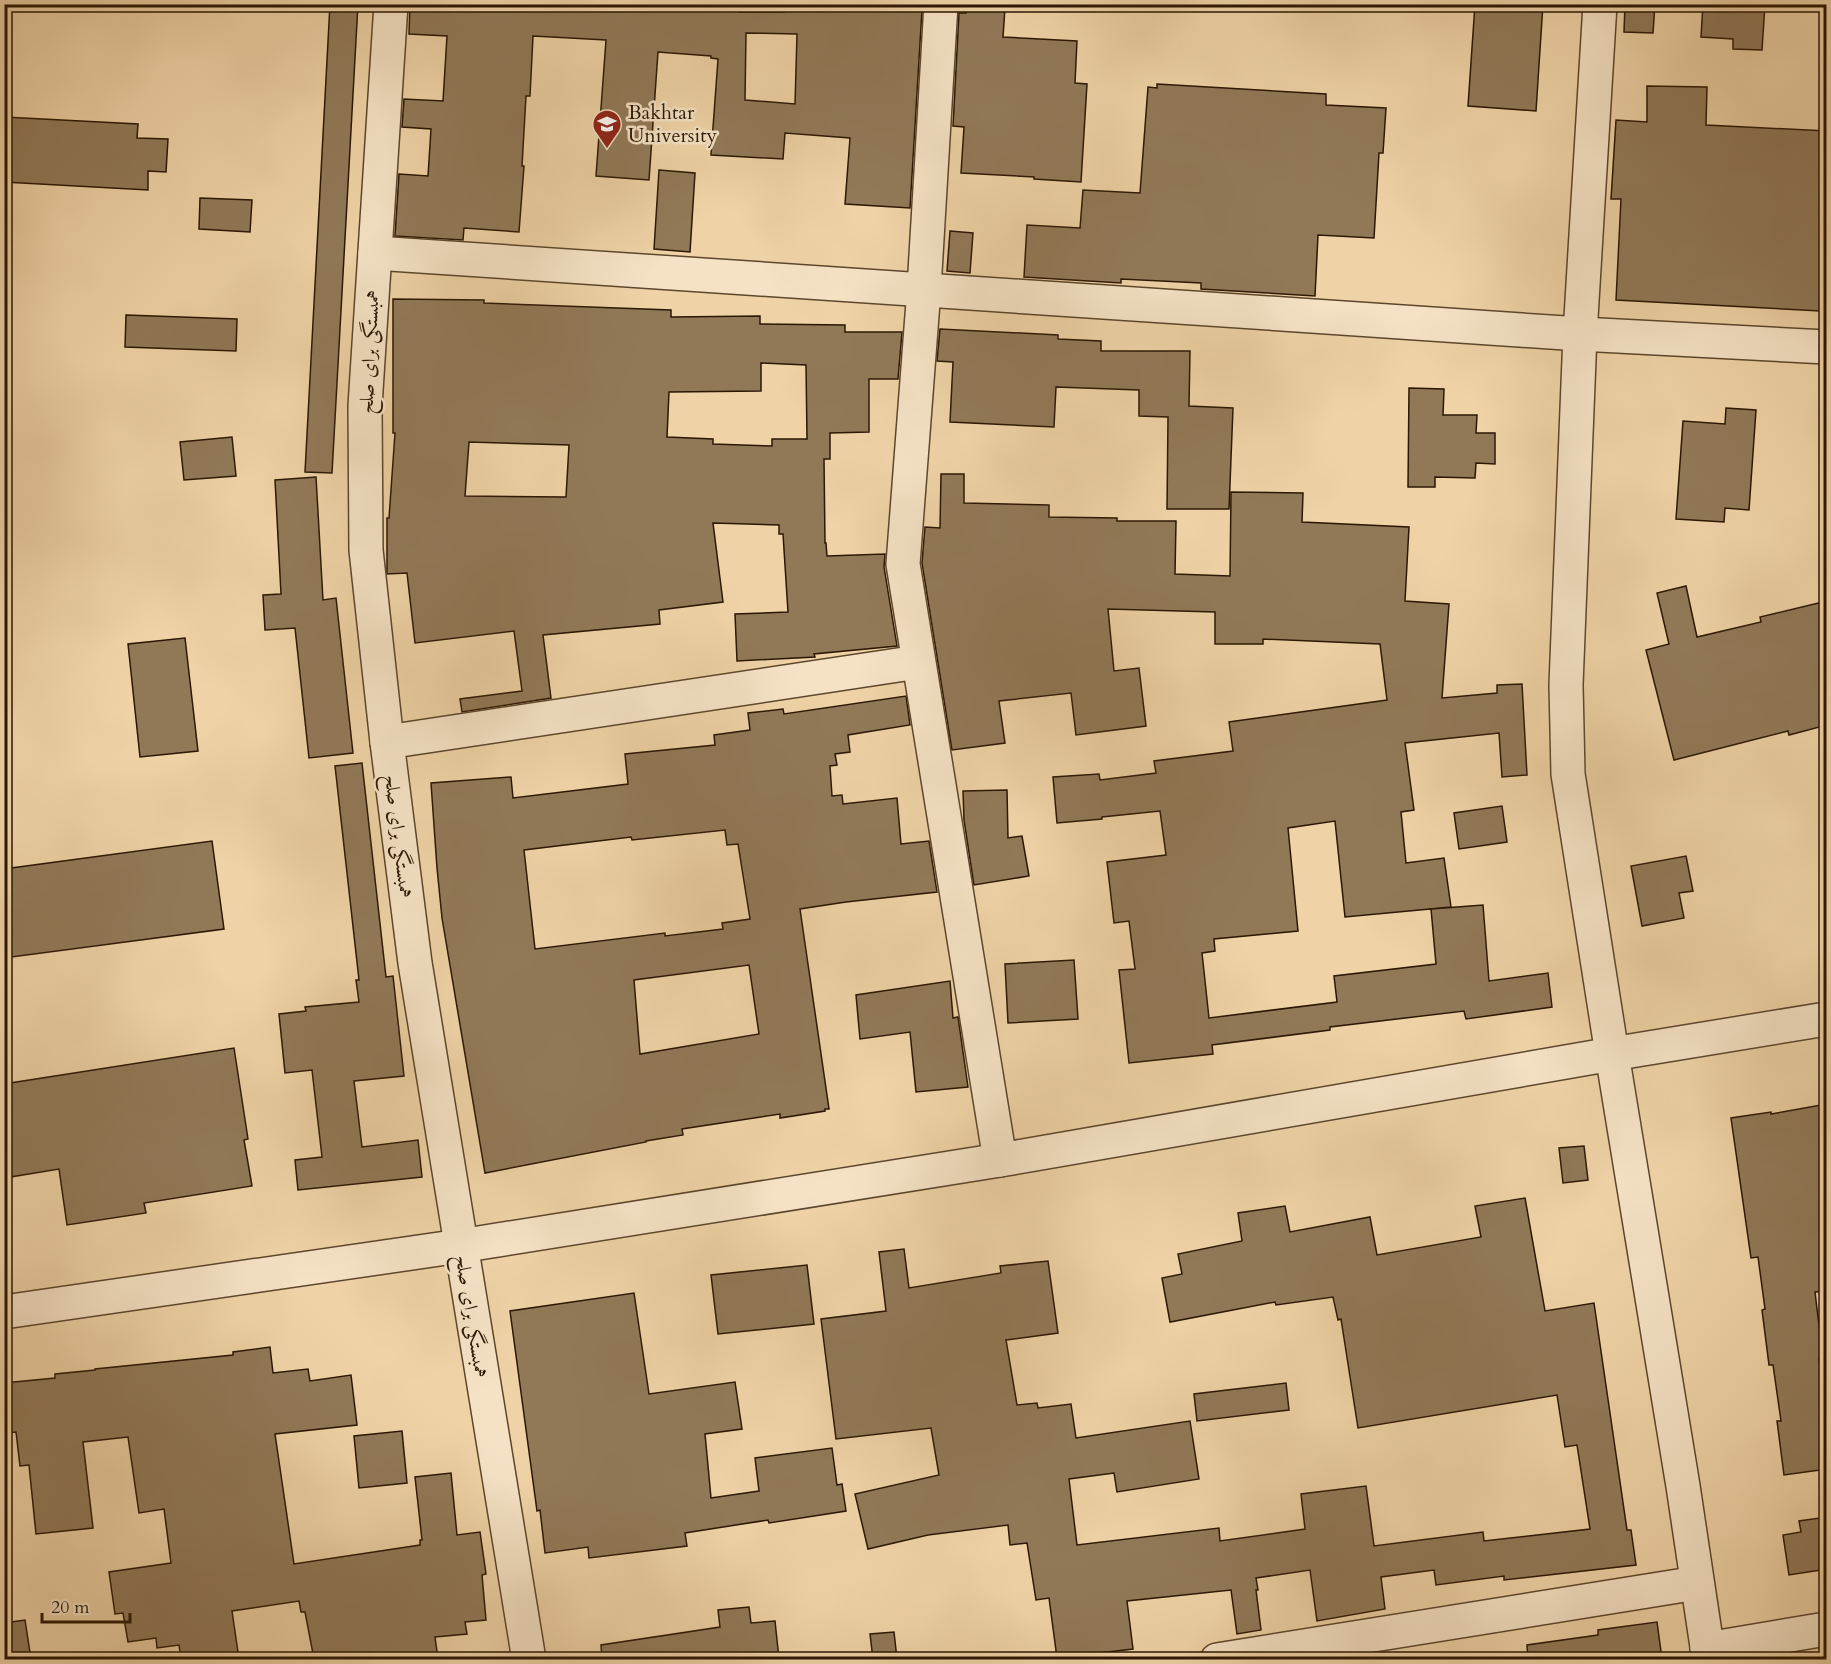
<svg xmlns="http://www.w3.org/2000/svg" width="1831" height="1664" font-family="Cardo,Amiri,serif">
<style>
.building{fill:#917958;stroke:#2b1704;stroke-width:1.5;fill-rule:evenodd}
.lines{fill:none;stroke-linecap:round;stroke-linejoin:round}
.minor-casing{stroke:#5c462c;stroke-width:36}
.minor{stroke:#f5e2c5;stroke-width:33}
.labels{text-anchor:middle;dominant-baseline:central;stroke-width:5;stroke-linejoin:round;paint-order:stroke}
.poi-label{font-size:20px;fill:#2b1704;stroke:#f5e2c5;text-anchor:start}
.street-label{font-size:20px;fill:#2b1704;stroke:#f5e2c5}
</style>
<rect width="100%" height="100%" fill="#efd3a6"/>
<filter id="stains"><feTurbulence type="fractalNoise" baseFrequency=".00333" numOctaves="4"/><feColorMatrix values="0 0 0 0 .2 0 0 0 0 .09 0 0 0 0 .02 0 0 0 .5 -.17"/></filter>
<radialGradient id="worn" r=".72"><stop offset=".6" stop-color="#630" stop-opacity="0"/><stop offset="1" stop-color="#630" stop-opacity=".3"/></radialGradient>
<g class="building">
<polygon points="330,4 358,4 332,473 305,472"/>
<path d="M 410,4 L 710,4 L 739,5 L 739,12 L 784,12 L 784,4 L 901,4 L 901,9 L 922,10 L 910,208 L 845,204 L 850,138 L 785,133 L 783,159 L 711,155 L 718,59 L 711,58 L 711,56 L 658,52 L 649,180 L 596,176 L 606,40 L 533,36 L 530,96 L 526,96 L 522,166 L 524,166 L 519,232 L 464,228 L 463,240 L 395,236 L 399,174 L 428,176 L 431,129 L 402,127 L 404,99 L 443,101 L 447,36 L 409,34 ZM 746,33 L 797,34 L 795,104 L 745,100 Z"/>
<polygon points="1475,4 1543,4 1536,111 1468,106"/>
<polygon points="1625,4 1655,4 1653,33 1624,32"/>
<polygon points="1703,4 1765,4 1762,50 1733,49 1733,39 1701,37"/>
<polygon points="966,6 1005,8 1003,37 1077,41 1075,83 1087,84 1081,182 1034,179 1034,177 961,173 964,127 953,126 959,13 966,13"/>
<polygon points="1157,84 1326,94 1326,105 1386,108 1383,153 1379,153 1374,238 1318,235 1315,296 1201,289 1201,283 1121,279 1121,283 1024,277 1027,225 1080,228 1083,190 1140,193 1148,87 1157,88"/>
<polygon points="1647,86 1707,87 1706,125 1827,131 1827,211 1820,311 1616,300 1621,199 1611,199 1616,120 1647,122"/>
<polygon points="4,117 138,124 137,138 168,139 166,172 148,171 148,190 4,182"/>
<polygon points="659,170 695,173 690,252 654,249"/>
<polygon points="200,198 252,200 250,232 199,229"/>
<polygon points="950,231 973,233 970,273 947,271"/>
<path d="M 393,299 L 484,300 L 484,303 L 671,310 L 671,317 L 760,316 L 760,324 L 845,325 L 845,332 L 902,332 L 898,379 L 869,379 L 869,432 L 830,433 L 830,459 L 824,459 L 825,543 L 826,543 L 827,556 L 885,554 L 884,567 L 897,646 L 814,654 L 815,657 L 737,661 L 735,614 L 788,612 L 783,534 L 779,534 L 779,525 L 713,523 L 723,602 L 659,610 L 660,624 L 543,635 L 551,698 L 462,712 L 460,699 L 522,691 L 514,631 L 415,643 L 407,573 L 387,574 L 387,518 L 389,518 L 395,433 L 393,433 ZM 761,363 L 806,365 L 807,439 L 772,439 L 772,446 L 713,444 L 713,439 L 667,437 L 669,392 L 761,391 ZM 469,442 L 569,445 L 566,497 L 465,496 Z"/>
<polygon points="126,315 237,319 236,351 125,347"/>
<polygon points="940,329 1058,335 1058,339 1101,341 1101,351 1190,351 1189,406 1233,408 1229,509 1167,509 1168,417 1139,416 1139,390 1056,387 1054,427 950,422 953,362 937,361"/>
<polygon points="1409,388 1444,389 1443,415 1477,415 1476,433 1495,433 1495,464 1476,463 1475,478 1435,477 1435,487 1408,487"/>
<polygon points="1726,408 1756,410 1749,510 1725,508 1724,522 1676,519 1683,421 1725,424"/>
<polygon points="232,437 236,476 184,480 180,442"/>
<polygon points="941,474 964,474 964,503 1049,505 1049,517 1117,518 1117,521 1176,521 1175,574 1230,576 1231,492 1303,493 1302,522 1409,527 1405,601 1449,604 1442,698 1497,693 1497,685 1522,684 1527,775 1502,777 1499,733 1405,743 1414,810 1401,812 1406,863 1444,858 1451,907 1345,917 1335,821 1288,828 1298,931 1214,939 1215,951 1202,953 1209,1018 1337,1002 1334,976 1436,964 1431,909 1483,905 1489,981 1548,973 1552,1007 1466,1019 1464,1011 1330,1027 1330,1030 1212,1045 1213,1054 1129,1063 1119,970 1135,969 1129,921 1114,923 1107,862 1166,855 1160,811 1102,817 1102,819 1057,823 1053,777 1099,774 1100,780 1156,773 1154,761 1233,751 1229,722 1387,700 1380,644 1263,639 1263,644 1215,644 1215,612 1108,609 1114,671 1139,668 1146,726 1076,735 1071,693 999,701 1005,743 952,750 922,563 925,527 940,528"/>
<polygon points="316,477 323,600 336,598 353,753 309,758 295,628 265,630 263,595 281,594 275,480"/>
<polygon points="1686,586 1697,637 1761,622 1760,617 1827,601 1827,725 1789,735 1788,731 1674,760 1646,650 1669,644 1657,593"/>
<polygon points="185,638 198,751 140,757 128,644"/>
<path d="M 906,696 L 910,725 L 848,735 L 850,752 L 835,754 L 837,765 L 830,766 L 832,796 L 842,795 L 843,804 L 897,798 L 901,844 L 929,841 L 937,892 L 846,902 L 800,909 L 829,1109 L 825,1109 L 825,1111 L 780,1118 L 780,1114 L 682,1129 L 683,1135 L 646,1141 L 646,1142 L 485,1173 L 442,918 L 437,868 L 431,783 L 511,777 L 513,798 L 628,784 L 625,754 L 715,745 L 714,735 L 750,730 L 748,713 L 783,709 L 784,714 ZM 725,830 L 727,845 L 738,844 L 750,919 L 722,923 L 723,929 L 665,936 L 665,933 L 535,949 L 524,850 L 631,837 L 632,840 ZM 749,965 L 759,1034 L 640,1054 L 634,980 Z"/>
<polygon points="362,763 386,977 393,976 404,1076 354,1081 362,1147 418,1140 422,1177 298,1190 295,1160 322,1157 312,1070 285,1073 279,1014 306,1011 305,1007 359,1002 356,980 359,980 335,766"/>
<polygon points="1007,790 1008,838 1022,836 1029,876 974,885 964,820 963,791"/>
<polygon points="1502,806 1507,842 1459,849 1454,813"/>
<polygon points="212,841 224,929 4,958 4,869"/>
<polygon points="1686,856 1693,891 1679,893 1684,918 1642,926 1631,866"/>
<polygon points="1074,960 1078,1019 1008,1023 1005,964"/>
<polygon points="950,981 953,1018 958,1017 968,1087 916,1092 910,1032 860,1039 856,995"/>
<polygon points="234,1048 248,1139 244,1140 252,1186 144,1203 146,1213 67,1225 59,1169 4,1178 4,1084"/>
<polygon points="1827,1104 1827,1291 1815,1292 1823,1359 1819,1359 1827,1413 1827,1469 1784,1475 1777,1421 1781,1421 1773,1365 1769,1365 1762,1310 1765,1309 1758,1257 1751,1258 1731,1118 1771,1112 1771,1114"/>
<polygon points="1584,1146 1588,1180 1563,1183 1559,1148"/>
<polygon points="1525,1198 1545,1311 1594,1303 1627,1530 1631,1530 1636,1565 1504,1580 1504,1576 1436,1585 1434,1570 1381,1577 1385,1609 1317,1621 1310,1570 1256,1578 1258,1590 1256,1590 1261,1630 1237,1634 1231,1590 1127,1601 1133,1649 1057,1658 1049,1598 1036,1600 1027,1543 1010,1545 1008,1525 928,1535 868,1549 855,1494 939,1475 931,1428 836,1439 821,1319 886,1311 879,1252 904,1249 909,1288 1001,1273 1000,1266 1048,1261 1058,1333 1006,1340 1017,1405 1037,1403 1038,1408 1071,1404 1076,1438 1190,1421 1199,1479 1117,1492 1114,1473 1069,1479 1077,1545 1219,1528 1220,1541 1305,1529 1301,1494 1366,1486 1374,1546 1483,1532 1484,1541 1590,1529 1577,1445 1565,1447 1557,1395 1358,1428 1341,1319 1338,1320 1333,1297 1276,1305 1275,1302 1170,1322 1162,1278 1182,1274 1178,1254 1242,1241 1238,1213 1285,1206 1290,1232 1370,1217 1377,1255 1481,1237 1475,1206"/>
<polygon points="807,1265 814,1324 718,1334 711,1275"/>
<polygon points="634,1293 649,1394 735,1382 742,1429 705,1434 711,1498 759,1491 755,1458 832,1448 837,1485 842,1484 846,1511 769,1523 768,1520 685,1533 687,1546 589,1558 588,1547 545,1553 540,1510 537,1511 510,1311"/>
<polygon points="270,1347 273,1373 308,1369 310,1381 351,1375 357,1425 275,1434 294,1564 420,1545 420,1540 422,1540 415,1477 451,1473 457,1535 480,1532 486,1574 482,1575 486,1620 465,1622 467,1634 435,1637 438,1659 314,1659 305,1612 301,1612 299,1601 232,1611 239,1659 181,1659 179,1645 157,1648 156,1638 128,1642 123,1613 115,1614 109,1572 171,1563 164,1509 139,1513 128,1437 83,1442 93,1528 36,1534 29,1465 20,1466 16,1432 7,1433 4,1406 4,1383 55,1378 55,1374 95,1370 95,1369 233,1355 233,1352"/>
<polygon points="1286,1383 1289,1410 1197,1421 1194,1394"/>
<polygon points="402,1431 407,1483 359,1488 354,1436"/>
<polygon points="1827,1517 1827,1569 1789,1575 1783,1535 1801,1532 1799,1521"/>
<polygon points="749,1607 751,1623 775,1621 779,1659 602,1659 601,1645 720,1627 718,1610"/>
<polygon points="25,1620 31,1659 4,1659 4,1623"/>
<polygon points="1657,1622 1662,1659 1528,1659 1527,1645 1598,1635 1598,1630"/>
<polygon points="894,1632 897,1659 873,1659 870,1634"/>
</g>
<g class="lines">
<g class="minor-casing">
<g id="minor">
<polyline points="391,4 365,406 366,550 387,742 415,963 529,1660"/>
<polyline points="941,4 924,289 903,564 1000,1160"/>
<polyline points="1600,4 1580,334 1566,685 1568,774 1612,1054 1683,1486 1709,1660"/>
<polyline points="375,253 1580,334 1826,347"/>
<polyline points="387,742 918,662"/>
<polyline points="4,1312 460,1246 1000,1160 1612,1054 1826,1019"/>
<polyline points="1707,1649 1826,1629"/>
<polyline points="1217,1660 1697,1583"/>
</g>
</g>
<use href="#minor" class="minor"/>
</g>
<defs>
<g id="university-pin" transform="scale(1.5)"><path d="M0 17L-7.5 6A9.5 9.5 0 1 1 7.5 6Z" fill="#8f2418" stroke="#f5e2c5"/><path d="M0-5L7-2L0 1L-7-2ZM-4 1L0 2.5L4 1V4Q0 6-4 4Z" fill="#fff"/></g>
</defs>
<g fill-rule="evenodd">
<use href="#university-pin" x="607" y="124"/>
</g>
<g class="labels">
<g class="poi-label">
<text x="628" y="112">Bakhtar<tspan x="628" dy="23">University</tspan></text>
</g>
<g class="street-label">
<text transform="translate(369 352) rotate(-87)">همبستگی برای صلح</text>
<text transform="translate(399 836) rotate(83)">همبستگی برای صلح</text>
<text transform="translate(472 1316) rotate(81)">همبستگی برای صلح</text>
</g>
</g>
<rect width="1831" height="1664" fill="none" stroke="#efd3a6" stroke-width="24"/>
<rect x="6" y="6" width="1819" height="1652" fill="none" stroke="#2b1704" stroke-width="3"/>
<rect x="12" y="12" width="1807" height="1640" fill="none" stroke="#2b1704" stroke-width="1.5"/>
<path d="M42 1613v9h88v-9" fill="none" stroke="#2b1704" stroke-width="3"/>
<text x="51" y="1613" font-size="18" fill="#2b1704" stroke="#f5e2c5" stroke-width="4.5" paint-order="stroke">20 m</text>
<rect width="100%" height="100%" filter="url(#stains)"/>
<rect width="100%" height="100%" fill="url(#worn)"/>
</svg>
